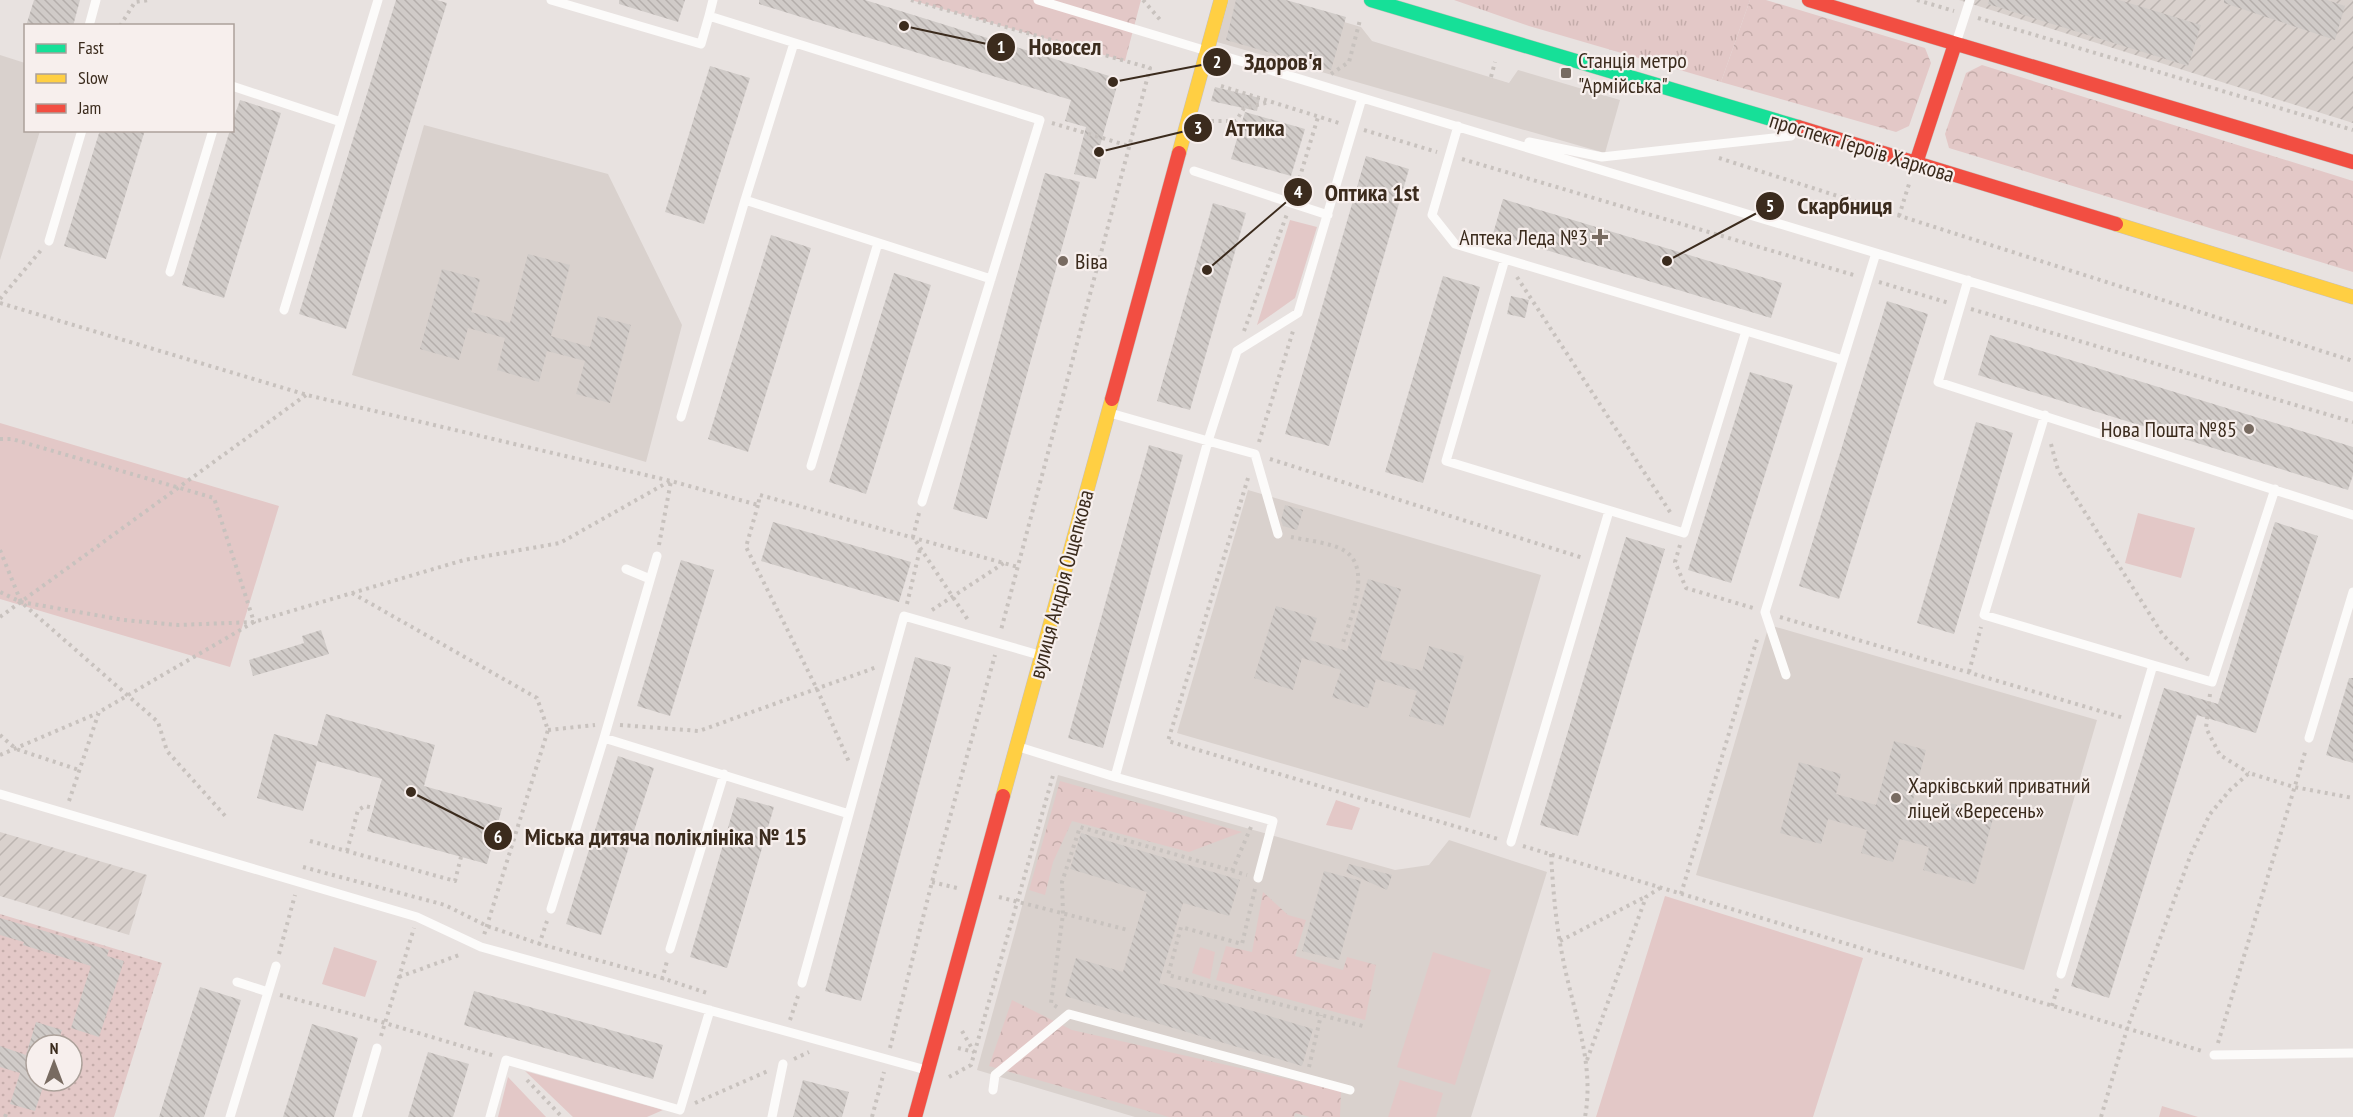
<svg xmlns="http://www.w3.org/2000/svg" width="2353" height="1117" font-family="'PT Sans Narrow',sans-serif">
  <defs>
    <pattern id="industrial-furrows" width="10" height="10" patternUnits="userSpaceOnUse" patternTransform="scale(1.5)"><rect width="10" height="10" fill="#d9d1cd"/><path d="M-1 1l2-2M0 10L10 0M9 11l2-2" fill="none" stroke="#bbb4b0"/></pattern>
    <pattern id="grass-tufts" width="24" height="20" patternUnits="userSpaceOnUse" patternTransform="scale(1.5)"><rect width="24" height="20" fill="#e3c8c7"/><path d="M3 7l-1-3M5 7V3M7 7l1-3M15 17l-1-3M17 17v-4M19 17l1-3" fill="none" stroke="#c4acaa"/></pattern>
    <pattern id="forest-crowns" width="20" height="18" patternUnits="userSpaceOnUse" patternTransform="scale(1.5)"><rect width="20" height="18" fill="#e3c8c7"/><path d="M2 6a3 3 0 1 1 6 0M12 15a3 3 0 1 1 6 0" fill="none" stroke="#c4acaa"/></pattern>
    <pattern id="garden-dots" width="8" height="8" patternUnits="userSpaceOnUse" patternTransform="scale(1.5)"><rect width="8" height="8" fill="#e3c8c7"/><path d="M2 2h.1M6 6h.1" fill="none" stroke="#c4acaa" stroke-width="1.8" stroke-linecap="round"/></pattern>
    <pattern id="building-back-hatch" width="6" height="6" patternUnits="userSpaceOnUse" patternTransform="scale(1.5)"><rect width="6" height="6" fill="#d0cbc8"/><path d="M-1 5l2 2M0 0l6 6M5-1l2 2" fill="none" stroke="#b4aeab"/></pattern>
  </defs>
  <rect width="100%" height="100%" fill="#e8e2e0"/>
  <path fill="#d9d1cd" d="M1229 0H1270L1361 27 1372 41 1509 83 1518 70 1620 100 1605 153 1217 42Z
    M0 55 25 63 26 130 40 131 0 260Z
    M424 125 608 174 682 325 646 462 352 375Z
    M1248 490 1541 575 1470 818 1177 733Z
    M1769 625 2097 720 2024 970 1696 875Z
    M1058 775 1395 870 1429 865 1449 840 1547 872 1471 1117H1135L977 1070Z"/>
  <path fill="url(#industrial-furrows)" d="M1959 0H2353V123Z
    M0 832 147 875 129 935 0 896Z"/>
  <path fill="url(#grass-tufts)" d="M1454 0H1750L1721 82 1529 26Z"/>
  <path fill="url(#forest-crowns)" d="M911 0H1141L1125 61Z
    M1750 0H1766L1925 48 1931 63 1909 126 1896 132 1721 82Z
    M1982 65 2353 181V272L1949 148 1945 134 1966 73Z
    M1060 781 1242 832 1189 852 1072 821 1053 862 1045 895 1029 890Z
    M1263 892 1288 915 1306 920 1295 956 1343 970 1347 957 1376 965 1365 1020 1216 980 1226 946 1252 952Z
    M1012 1000 1072 1030 1341 1091 1340 1117H1310L1295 1113 1294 1117H1169L989 1066Z"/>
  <path fill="#e3c8c7" d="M1290 220 1317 227 1295 298 1257 325Z
    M0 423 279 506 230 667 0 599Z
    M2138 513 2195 528 2181 578 2125 563Z
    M1336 800 1360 808 1352 830 1326 825Z
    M1665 896 1863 958 1813 1117H1596Z
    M334 947 377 961 365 997 322 984Z
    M1200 947 1215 952 1210 979 1192 973Z
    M1433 952 1491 970 1455 1085 1397 1067Z
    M525 1071 663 1110 647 1117H573Z
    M508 1077 546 1117H498Z
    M1400 1080 1443 1093 1436 1117H1388Z
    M2162 1106 2198 1117H2159Z"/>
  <path fill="url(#garden-dots)" fill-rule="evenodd" d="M0 914 162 963 114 1117H0ZM36 1045H72V1081H36Z"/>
  <path fill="url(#building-back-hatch)" d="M34 0H80L73 26H26Z
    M396 0H437L447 3 346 329 299 314Z
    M619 0H685L678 22 619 4Z
    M759 0H865L1119 79 1100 146 1104 147 1096 179 1074 174 1086 127 1065 121 1071 100 759 4Z
    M1236 0H1286L1346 17 1331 70 1226 40Z
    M1989 0H2119L2201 25 2188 66 1988 4Z
    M2224 0H2327L2345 6 2335 40 2224 3Z
    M710 66 750 78 704 224 665 212Z
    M1215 87 1260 98 1257 111 1211 101Z
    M240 100 281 113 224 298 182 285 230 130H232V123Z
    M1245 112 1305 129 1291 176 1231 159Z
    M100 130H145L106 259 64 246Z
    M1366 156 1409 169 1329 446 1285 434Z
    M1045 173 1080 182 987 519 953 509Z
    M1503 199 1782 283 1771 318 1493 234Z
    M1213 203 1246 213 1190 410 1157 401Z
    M771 235 811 248 748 452 708 439Z
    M528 254 570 265 551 336 590 347 598 316 631 325 610 403 576 394 585 361 547 351 539 382 497 370 505 338 468 328 459 360 420 349 442 269 480 279 471 312 510 323Z
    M894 273 931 285 866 494 829 482Z
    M1443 276 1480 287 1423 483 1385 472Z
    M1511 296 1529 300 1525 318 1507 314Z
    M1887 301 1928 314 1839 599 1799 586Z
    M1990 335 2353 447V475L2348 490 1978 375Z
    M1750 372 1793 385 1731 583 1688 570Z
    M1976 422 2013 433 1954 634 1917 623Z
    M1149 445 1183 455 1103 748 1068 738Z
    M1285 505 1303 510 1297 530 1283 526 1281 520Z
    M773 522 911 562 899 602 761 561Z
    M2275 522 2318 536 2256 733 2197 715 2109 998 2071 986 2164 688 2218 704Z
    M1626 537 1665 549 1578 836 1540 825Z
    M681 560 714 570 670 716 637 706Z
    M1368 579 1401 589 1380 659 1422 671 1429 646 1464 656 1443 726 1409 716 1417 691 1376 679 1368 708 1332 697 1341 670 1302 658 1293 690 1254 678 1276 606 1317 618 1310 640 1347 651Z
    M321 630 329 654 253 676 249 660 304 643 302 636Z
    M915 657 951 667 861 1001 825 991Z
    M2349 678H2353V763L2326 755Z
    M326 714 435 745 424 786 502 808 487 864 367 831 382 779 317 761 303 811 257 798 274 734 317 746Z
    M1894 741 1926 750 1909 815 1940 823 1946 802 1994 815 1975 884 1923 870 1929 847 1900 839 1893 862 1861 853 1867 830 1828 819 1821 844 1780 833 1799 762 1841 774 1836 794 1876 805Z
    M618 756 654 768 601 935 566 924Z
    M737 797 774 807 727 968 690 957Z
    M1081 833 1240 880 1229 916 1183 903 1159 983 1313 1029 1302 1066 1065 996 1076 958 1123 972 1147 892 1070 869Z
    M1349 864 1392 875 1387 890 1346 872Z
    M1324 871 1361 881 1339 960 1302 951Z
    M0 918 109 950 107 956 124 961 99 1037 71 1028 91 966 23 945 24 942 0 935Z
    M200 987 241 1000 204 1117H159Z
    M474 991 663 1045 653 1079 464 1025Z
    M36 1022 62 1030 57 1045H36V1081H45L35 1111 10 1104 20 1073 0 1067V1046L26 1055Z
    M312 1024 358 1038 334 1117H283Z
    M428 1052 469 1064 453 1117H408Z
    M803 1080 849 1092 842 1117H793Z"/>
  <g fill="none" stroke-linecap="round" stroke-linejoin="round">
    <defs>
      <path id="fast" d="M1371 0 1798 127"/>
      <path id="slow" d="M1179 153 1221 0
        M2116 224 2353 297
        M1003 796 1112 399"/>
      <path id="jam" d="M1809 0 2353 162
        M1798 127 2116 224
        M1916 163 1955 44
        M1112 399 1179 153
        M915 1117 1003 796"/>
    </defs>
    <use href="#fast" stroke="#c7c0bc" stroke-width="15"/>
    <use href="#slow" stroke="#c7c0bc" stroke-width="15"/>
    <use href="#jam" stroke="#c7c0bc" stroke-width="15"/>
    <path stroke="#c8c2be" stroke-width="4" stroke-dasharray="3 4.5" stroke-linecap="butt" d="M911 0 1150 68 1001 630
      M1143 0 1162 22
      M1917 0 1954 11
      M1978 18 2353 130
      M120 26 135 2 149 0
      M1331 74 1349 62 1360 20
      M1491 77 1495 62
      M1221 86 1342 124
      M1211 121H1236L1244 108 1270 102
      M1052 123 1129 146
      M1364 130 1437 152
      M1719 158 2353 361
      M1462 159 1857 276
      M1295 193 1318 117
      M1899 216 1909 184
      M1517 277 1672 515
      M1879 282 1949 303
      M0 299 42 249
      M0 303 307 395 671 481 758 505 760 495 1018 567
      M1971 309 2353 422
      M1244 331 1287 214
      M0 439H12L214 498 254 622 178 625 124 620 21 602 0 592
      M1259 442 1293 331
      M2051 444 2058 470 2163 635 2189 661
      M1270 459 1583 558
      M1248 478 1168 741 1498 839
      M758 505 746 547 817 689 849 762
      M919 513 913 537 968 620
      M1291 537C1305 540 1333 543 1345 551 1373 569 1349 621 1342 646
      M659 545 671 481
      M1680 545 1675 562 1686 588 1753 608
      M0 550 21 602 158 722 167 751 227 818
      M352 593 537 698 548 730 484 935
      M907 604 920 549
      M932 610 1004 563
      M0 617 306 395
      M1780 617 2124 718
      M1969 672 1981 627
      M2210 694 2206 728 2220 755 2249 773
      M620 725 699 731 877 667
      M548 730 595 725
      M0 735 16 749 79 770
      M0 755 98 713
      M69 801 99 712 254 622 464 560 560 543 670 481
      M310 841 455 881 461 857
      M1523 846 2202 1051
      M347 851 358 810 365 806 374 808
      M1551 854C1553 890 1556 925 1563 959 1573 1011 1595 1063 1585 1117
      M303 867 445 905 487 926 540 944 662 978 710 994
      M1232 871 1251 827
      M932 882 957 888
      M1255 889 1242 944 1181 927 1168 975 1363 1026
      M1681 894 1758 636
      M999 897 1128 930
      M1560 941 1645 897
      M539 945 547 921
      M279 954 295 895
      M399 977 462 954
      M662 980 667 961
      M280 995 385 1023 495 1056
      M2052 1006 2058 986
      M1057 1007 1051 1003 1063 914 1062 882 1080 827 1247 875
      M790 1020 798 996
      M962 1031 974 1052
      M381 1036 414 928
      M2218 1043 2306 749
      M890 1048 932 882 995 655
      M958 1048 974 1052
      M794 1059 809 1052
      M1587 1060 1646 897 1660 888
      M1309 1067 1321 1015
      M949 1077 971 1065 1054 772
      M527 1080 562 1117
      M695 1103 768 1071
      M5 1117 6 1114
      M872 1117 884 1072
      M2101 1117 2127 1029 2191 854 2210 814 2230 790 2249 773 2294 787 2353 798"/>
    <path stroke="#fcfbfa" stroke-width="9" d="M551 0 701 44 709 16
      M713 0 709 16 1040 120 922 502
      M1038 0 2353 397
      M89 26 96 0
      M1957 40 1970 0
      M794 43 745 200 991 279
      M232 86 341 122
      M1458 126 1432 215 1455 244 1843 360
      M1529 142 1602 157 1791 136
      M1194 171 1328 215
      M49 241 82 130
      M1505 259 1446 461 1684 533 1746 331
      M170 272 213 130
      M1968 280 1938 382 2353 515
      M284 310 378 0
      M1110 413 1208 441 1237 351 1298 313 1362 98
      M2045 415 1984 615 2153 665
      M681 417 745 200
      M811 466 878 243
      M657 556 604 738 849 814
      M626 569 650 579
      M1786 675 1765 612 1876 253
      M2309 738 2353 592
      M1019 747 1115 777 1208 441 1255 454 1278 534
      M1115 777 1273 821 1258 878
      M0 794 417 917 481 947 926 1070
      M1511 842 1609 511
      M551 909 604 738
      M670 949 724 774
      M2061 974 2153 665 2212 682 2275 489
      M237 982 268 992
      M802 983 904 616 1039 655
      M2214 1055 2353 1053
      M993 1090 995 1075 1069 1014 1350 1090
      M230 1117 276 966
      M357 1117 377 1048
      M490 1117 506 1060 680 1110 710 1010
      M772 1117 783 1064"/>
    <use href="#fast" stroke="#16e098" stroke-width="14"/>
    <use href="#slow" stroke="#ffcf43" stroke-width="14"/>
    <use href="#jam" stroke="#f24e42" stroke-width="14"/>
  </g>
  <g fill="#786b61" stroke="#f7efed" stroke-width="2">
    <rect x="1560" y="67" width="12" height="12" rx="3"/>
    <path d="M1597 228h6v6h6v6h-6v6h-6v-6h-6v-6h6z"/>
    <circle cx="1063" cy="261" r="6"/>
    <circle cx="2249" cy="429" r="6"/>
    <circle cx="1896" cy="798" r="6"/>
  </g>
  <g text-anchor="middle" stroke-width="4.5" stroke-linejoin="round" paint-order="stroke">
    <g font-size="22" fill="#3b2b1d" stroke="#f7efed" text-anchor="start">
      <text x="1578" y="68">Станція метро<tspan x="1578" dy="25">"Армійська"</tspan></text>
      <text x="1588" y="245" text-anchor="end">Аптека Леда №3</text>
      <text x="1075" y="269">Віва</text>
      <text x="2237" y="437" text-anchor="end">Нова Пошта №85</text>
      <text x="1908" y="793">Харківський приватний<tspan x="1908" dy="25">ліцей «Вересень»</tspan></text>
    </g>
    <g font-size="22" fill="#3b2b1d" stroke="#f7efed">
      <text transform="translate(1862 147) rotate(17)" y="8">проспект Героїв Харкова</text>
      <text transform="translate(1061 584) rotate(-75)" y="8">вулиця Андрія Ощепкова</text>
    </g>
  </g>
  <path fill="none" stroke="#3b2b1d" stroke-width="2" d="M904 26L1001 47M1113 82L1217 62M1099 152L1198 128M1207 270L1298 192M1667 261L1770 206M411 792L498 836"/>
  <g fill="#3b2b1d" stroke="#f7efed" stroke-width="2">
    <circle cx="904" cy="26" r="6"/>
    <circle cx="1113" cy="82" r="6"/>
    <circle cx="1099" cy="152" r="6"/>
    <circle cx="1207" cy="270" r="6"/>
    <circle cx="1667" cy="261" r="6"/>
    <circle cx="411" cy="792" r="6"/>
    <circle cx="1001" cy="47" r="15"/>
    <circle cx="1217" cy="62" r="15"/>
    <circle cx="1198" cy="128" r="15"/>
    <circle cx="1298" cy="192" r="15"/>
    <circle cx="1770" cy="206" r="15"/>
    <circle cx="498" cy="836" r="15"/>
  </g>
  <g font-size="18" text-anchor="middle" font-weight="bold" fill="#fff">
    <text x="1001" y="53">1</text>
    <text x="1217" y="68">2</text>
    <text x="1198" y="134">3</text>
    <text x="1298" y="198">4</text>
    <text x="1770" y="212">5</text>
    <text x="498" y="843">6</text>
  </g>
  <g font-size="24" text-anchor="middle" font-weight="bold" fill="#3b2b1d" stroke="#f7efed" stroke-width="4.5" stroke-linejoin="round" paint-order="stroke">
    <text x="1065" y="55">Новосел</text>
    <text x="1283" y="70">Здоров'я</text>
    <text x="1255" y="136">Аттика</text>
    <text x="1372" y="201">Оптика 1st</text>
    <text x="1845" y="214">Скарбниця</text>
    <text x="666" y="845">Міська дитяча поліклініка № 15</text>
  </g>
  <rect x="24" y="24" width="210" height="108" fill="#f7efed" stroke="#aca19a" stroke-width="1.5"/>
  <rect x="36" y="44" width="30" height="9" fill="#16e098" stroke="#aca19a" stroke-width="1.5"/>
  <text x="78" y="54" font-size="18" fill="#3b2b1d">Fast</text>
  <rect x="36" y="74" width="30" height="9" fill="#ffcf43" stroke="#aca19a" stroke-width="1.5"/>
  <text x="78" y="84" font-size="18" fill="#3b2b1d">Slow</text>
  <rect x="36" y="104" width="30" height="9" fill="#f24e42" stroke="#aca19a" stroke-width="1.5"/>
  <text x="78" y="114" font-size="18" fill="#3b2b1d">Jam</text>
  <g transform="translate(54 1063)"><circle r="28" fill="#f7efed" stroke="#aca19a" stroke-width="1.5"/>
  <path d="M0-4.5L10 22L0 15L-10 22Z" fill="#786b61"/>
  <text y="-9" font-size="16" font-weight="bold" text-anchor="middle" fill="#3b2b1d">N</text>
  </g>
</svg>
